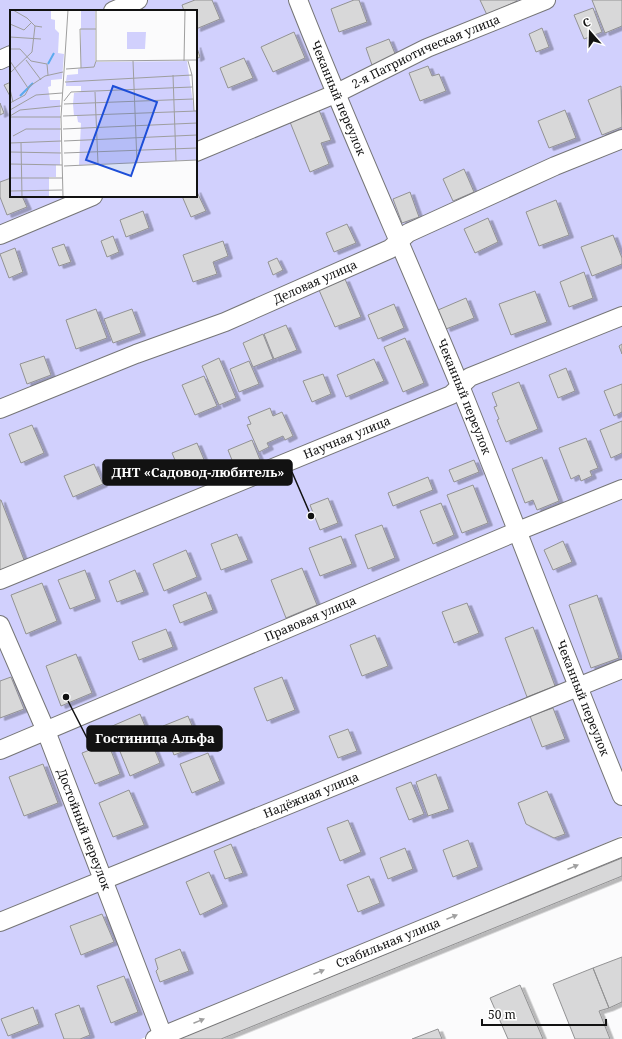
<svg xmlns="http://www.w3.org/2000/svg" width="622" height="1039" font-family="'Noto Serif',serif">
  <defs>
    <filter id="shadow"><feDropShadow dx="4.5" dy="2.5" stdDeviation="0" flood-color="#0004"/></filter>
  </defs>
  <rect width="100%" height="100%" fill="#fbfbfc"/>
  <path fill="#d1d0fd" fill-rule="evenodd" d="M0 0H622V836L141 1039H0ZM11 11H196V196H11Z"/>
  <path fill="#d8d8d9" stroke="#929293" filter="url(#shadow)" d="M195 0H212L220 19 196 29V11H184L182 5Z
    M354 0H359L367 22 339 32 331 9Z
    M480 0H517V1L487 15Z
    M592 0H622V26L605 33Z
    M593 8 602 32 584 39 574 15Z
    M542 28 549 47 536 52 529 34Z
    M294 32 305 58 273 72 261 47Z
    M389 39 396 56 372 65 366 48Z
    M196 45 200 57 196 59Z
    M244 58 253 78 228 88 220 68Z
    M428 66 432 76 439 74 446 91 420 101 409 73Z
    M11 82V98L4 85Z
    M621 86 622 127 602 135 588 100Z
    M0 103 4 113 0 115Z
    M319 110 331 140 321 143 329 164 310 172 290 122Z
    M565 110 576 138 549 148 538 121Z
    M464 169 474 192 453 201 443 179Z
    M11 178V196H22L27 207 7 215 0 197V182Z
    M196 190 206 211 191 217 182 196H196Z
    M410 192 419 217 402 223 393 199Z
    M556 200 569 235 539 246 526 212Z
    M143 211 149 228 126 237 120 220Z
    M488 218 498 242 475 253 464 229Z
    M347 224 356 243 334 252 326 233Z
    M613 235 622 258V264L592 276 581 247Z
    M113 236 119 252 107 257 101 241Z
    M223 241 228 256 213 262 217 274 193 282 183 255Z
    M64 244 71 262 59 266 52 248Z
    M15 248 23 272 9 278 0 254Z
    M277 258 283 270 273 275 268 262Z
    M584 272 593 298 569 307 560 282Z
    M345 279 361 317 335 327 319 290Z
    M535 291 547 322 511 335 499 304Z
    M466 298 474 318 446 329 438 310Z
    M394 304 404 328 378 339 368 315Z
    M96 309 107 338 76 349 66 320Z
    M132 309 141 333 113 343 104 319Z
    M286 325 297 350 274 359 264 334Z
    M263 334 273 359 253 367 243 343Z
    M405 338 424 383 403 392 384 347Z
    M622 344V354L619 346Z
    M44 356 51 375 27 384 20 364Z
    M219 358 236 398 219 405 202 366Z
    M374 359 384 381 346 397 337 375Z
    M249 361 259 384 239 392 230 369Z
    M566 368 575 391 558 398 549 375Z
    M323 374 331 394 312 402 303 381Z
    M204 376 217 406 195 415 182 385Z
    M519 382 538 429 506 442 497 420 499 419 494 407 497 406 492 393Z
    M622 384V412L614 416 604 391Z
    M270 408 273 416 282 412 293 436 285 440 283 436 267 443 269 447 259 452 247 425 251 424 248 417Z
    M622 421V453L611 458 600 430Z
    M32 425 44 453 21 463 9 434Z
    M586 438 598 468 590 471 592 476 581 481 579 475 571 479 559 448Z
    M252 440 262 465 238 475 228 450Z
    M197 443 208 469 183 479 172 453Z
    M542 457 559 501 537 510 533 500 525 503 512 469Z
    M474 460 479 472 454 482 449 470Z
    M94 464 103 484 73 497 64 476Z
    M428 477 433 490 393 506 388 493Z
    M473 485 488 523 462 533 447 495Z
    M328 498 338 523 320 530 310 505Z
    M0 500H1L26 565 0 575Z
    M441 503 454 535 433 544 420 511Z
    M382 525 395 558 368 569 355 535Z
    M237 534 248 560 221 570 211 544Z
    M341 536 352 564 320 576 309 548Z
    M563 541 572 562 553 570 544 550Z
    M186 550 197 577 164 591 153 564Z
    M302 568 317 605 286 618 271 580Z
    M85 570 96 599 70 609 58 580Z
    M135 570 144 592 117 602 109 581Z
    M42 583 57 621 26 634 11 595Z
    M206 592 213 610 180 623 173 605Z
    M597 595 619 658 591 668 569 605Z
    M467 603 479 633 454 643 442 612Z
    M533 627 555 686 527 697 505 638Z
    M166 629 173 647 139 660 132 642Z
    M375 635 388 666 362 676 350 645Z
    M76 654 92 693 61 706 46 666Z
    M11 677 24 709 0 718V681Z
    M282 677 295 710 267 721 254 688Z
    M553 708 565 739 542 747 530 716Z
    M140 714 160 763 130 776 110 727Z
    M188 716 200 745 174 755 163 726Z
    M348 729 357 751 338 758 329 736Z
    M108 743 120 774 95 784 82 753Z
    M208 753 220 781 192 793 180 764Z
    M43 764 58 803 24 816 9 777Z
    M436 774 449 809 428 816 416 782Z
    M411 782 424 814 409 820 396 788Z
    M129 790 144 825 113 837 99 803Z
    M547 791 565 834 554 838 526 824 518 803Z
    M348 820 361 852 340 861 327 828Z
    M468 840 478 867 453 877 443 850Z
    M231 844 243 873 225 879 214 851Z
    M405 848 413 869 388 879 380 858Z
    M622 858V876L221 1039H177Z
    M209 872 223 904 200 915 186 882Z
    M369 876 380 903 358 912 347 885Z
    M102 914 114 942 81 955 70 926Z
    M180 949 189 971 160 982 156 971 158 969 155 959Z
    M622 957V1002L609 1008 593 968Z
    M593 968 609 1008 599 1011 610 1039H575L553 984Z
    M124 976 138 1012 111 1023 97 986Z
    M520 985 543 1039H508L490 998Z
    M79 1005 90 1035 80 1039H64L55 1014Z
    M33 1007 39 1024 8 1036 1 1019Z
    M438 1029 442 1039H412Z"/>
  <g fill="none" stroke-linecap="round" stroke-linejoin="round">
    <defs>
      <g id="street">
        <path id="s1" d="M298 0C349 130 407 257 460 386 515 522 566 660 622 796"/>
        <path d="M113 11 138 0"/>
        <path d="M0 60 11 55"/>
        <path id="s2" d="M196 152 335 94 427 48 546 0"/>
        <path d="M0 235 93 196"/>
        <path id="s3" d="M0 409 136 354 225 322 390 249 408 233 555 166 622 139"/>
        <path id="s4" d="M0 580 451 395 470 377 622 316"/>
        <path id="s5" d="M0 625 46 731 163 1036"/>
        <path id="s6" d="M0 750 518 531 622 489"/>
        <path id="s7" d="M0 922 622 669"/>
        <path id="s8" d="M155 1039 622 847"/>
      </g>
    </defs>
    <use href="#street" stroke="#757576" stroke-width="20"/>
    <use href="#street" stroke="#fff" stroke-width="18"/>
  </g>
  <defs><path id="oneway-solid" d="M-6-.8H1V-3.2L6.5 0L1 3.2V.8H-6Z"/></defs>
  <g fill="#a0a0a0">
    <use href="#oneway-solid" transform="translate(573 867) rotate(-22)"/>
    <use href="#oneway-solid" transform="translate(452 917) rotate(-22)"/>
    <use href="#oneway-solid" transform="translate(319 972) rotate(-22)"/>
    <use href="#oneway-solid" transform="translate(199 1021) rotate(-22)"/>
  </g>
  <g text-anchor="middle" stroke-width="3" stroke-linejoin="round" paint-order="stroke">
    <g font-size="12" fill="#121212" stroke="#fff">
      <text dy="4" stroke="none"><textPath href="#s2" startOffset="251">2-я Патриотическая улица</textPath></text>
      <text dy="4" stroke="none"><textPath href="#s1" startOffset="106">Чеканный переулок</textPath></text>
      <text dy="4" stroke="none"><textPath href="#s3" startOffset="340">Деловая улица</textPath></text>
      <text dy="4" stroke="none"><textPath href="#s1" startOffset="430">Чеканный переулок</textPath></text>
      <text dy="4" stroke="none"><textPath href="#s4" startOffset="375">Научная улица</textPath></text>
      <text dy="4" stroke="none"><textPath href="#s6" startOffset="337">Правовая улица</textPath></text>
      <text dy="4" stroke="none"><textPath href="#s1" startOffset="754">Чеканный переулок</textPath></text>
      <text dy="4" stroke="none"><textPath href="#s7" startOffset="336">Надёжная улица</textPath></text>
      <text dy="4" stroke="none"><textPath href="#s5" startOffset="221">Достойный переулок</textPath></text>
      <text dy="4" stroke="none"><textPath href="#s8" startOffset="252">Стабильная улица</textPath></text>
    </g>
  </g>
  <g transform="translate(10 10)">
    <rect width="187" height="187" fill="#fbfbfc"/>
    <path d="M0 0H41V9L45 10V19L49 23 48 43 54 44 52 69 41 70V76L38 77 40 90H50V155H46V167H39V187H0ZM71 0H85V52L177 51 184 100H187V150L69 155 71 113 68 112 67 106H64L63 94 64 83 71 82V76H56V72L65 70 56 71 57 65 68 64V59L71 58ZM117 22H136L135 39H117Z" fill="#d1d0fd"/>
    <path fill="none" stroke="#5baaee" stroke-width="2" d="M38 54 44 43M10 86 23 73"/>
    <path fill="none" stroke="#9e9e9e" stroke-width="1" d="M3 0 17 8 25 16 32 17M86 0V51L187 50M0 14 14 20 22 12M0 27 31 29M0 39H10L21 51 37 54 38 65M16 50 31 70M0 51 18 78M123 51 127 153M174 51 175 0M178 51 182 65 184 101M71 58 70 19H86M56 59 84 57 86 51M0 63 22 42 25 16M163 65 166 151M55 72 182 65M0 79 3 92M85 82 88 154M54 91 61 82 182 77M0 93 15 85 20 76 35 66 53 62M54 94 183 89M0 100 26 85 52 83M0 106 10 100 51 96M53 106 187 101M0 107H51M53 119 187 113M3 126 16 119H51M54 131 187 125M0 133 51 131M11 133 12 187M0 142 51 143M54 143 187 138M0 154 52 155M54 156 187 150M0 168H52M0 181 52 180M53 187 51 107 58 0"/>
    <path fill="#1d4ed8" fill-opacity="0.15" stroke="#1d4ed8" stroke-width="2" d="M103 76 147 92 121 166 76 150Z"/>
    <rect width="187" height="187" fill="none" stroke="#121212" stroke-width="2"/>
  </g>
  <path fill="none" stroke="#121212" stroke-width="1.5" d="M311 516L292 472M66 697L87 738"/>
  <g fill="#121212" stroke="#fff" stroke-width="1.5">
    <circle cx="311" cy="516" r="4"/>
    <circle cx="66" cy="697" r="4"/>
  </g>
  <g fill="#121212" stroke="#121212" stroke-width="1.5">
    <rect x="103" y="460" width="189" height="25" rx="4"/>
    <rect x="87" y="726" width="135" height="25" rx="4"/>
  </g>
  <g font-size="13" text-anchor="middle" font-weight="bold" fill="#fff">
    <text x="198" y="477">ДНТ «Садовод-любитель»</text>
    <text x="155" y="743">Гостиница Альфа</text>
  </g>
  <g transform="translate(590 32) rotate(340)" stroke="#ffffff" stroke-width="3" paint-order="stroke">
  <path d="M0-3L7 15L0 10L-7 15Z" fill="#121212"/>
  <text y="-6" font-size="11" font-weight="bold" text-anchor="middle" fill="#121212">С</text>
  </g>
  <path d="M482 1019v6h124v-6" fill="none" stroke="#121212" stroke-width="2"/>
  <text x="488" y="1019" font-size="12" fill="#121212" stroke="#ffffff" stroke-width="3" paint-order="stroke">50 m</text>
</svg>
